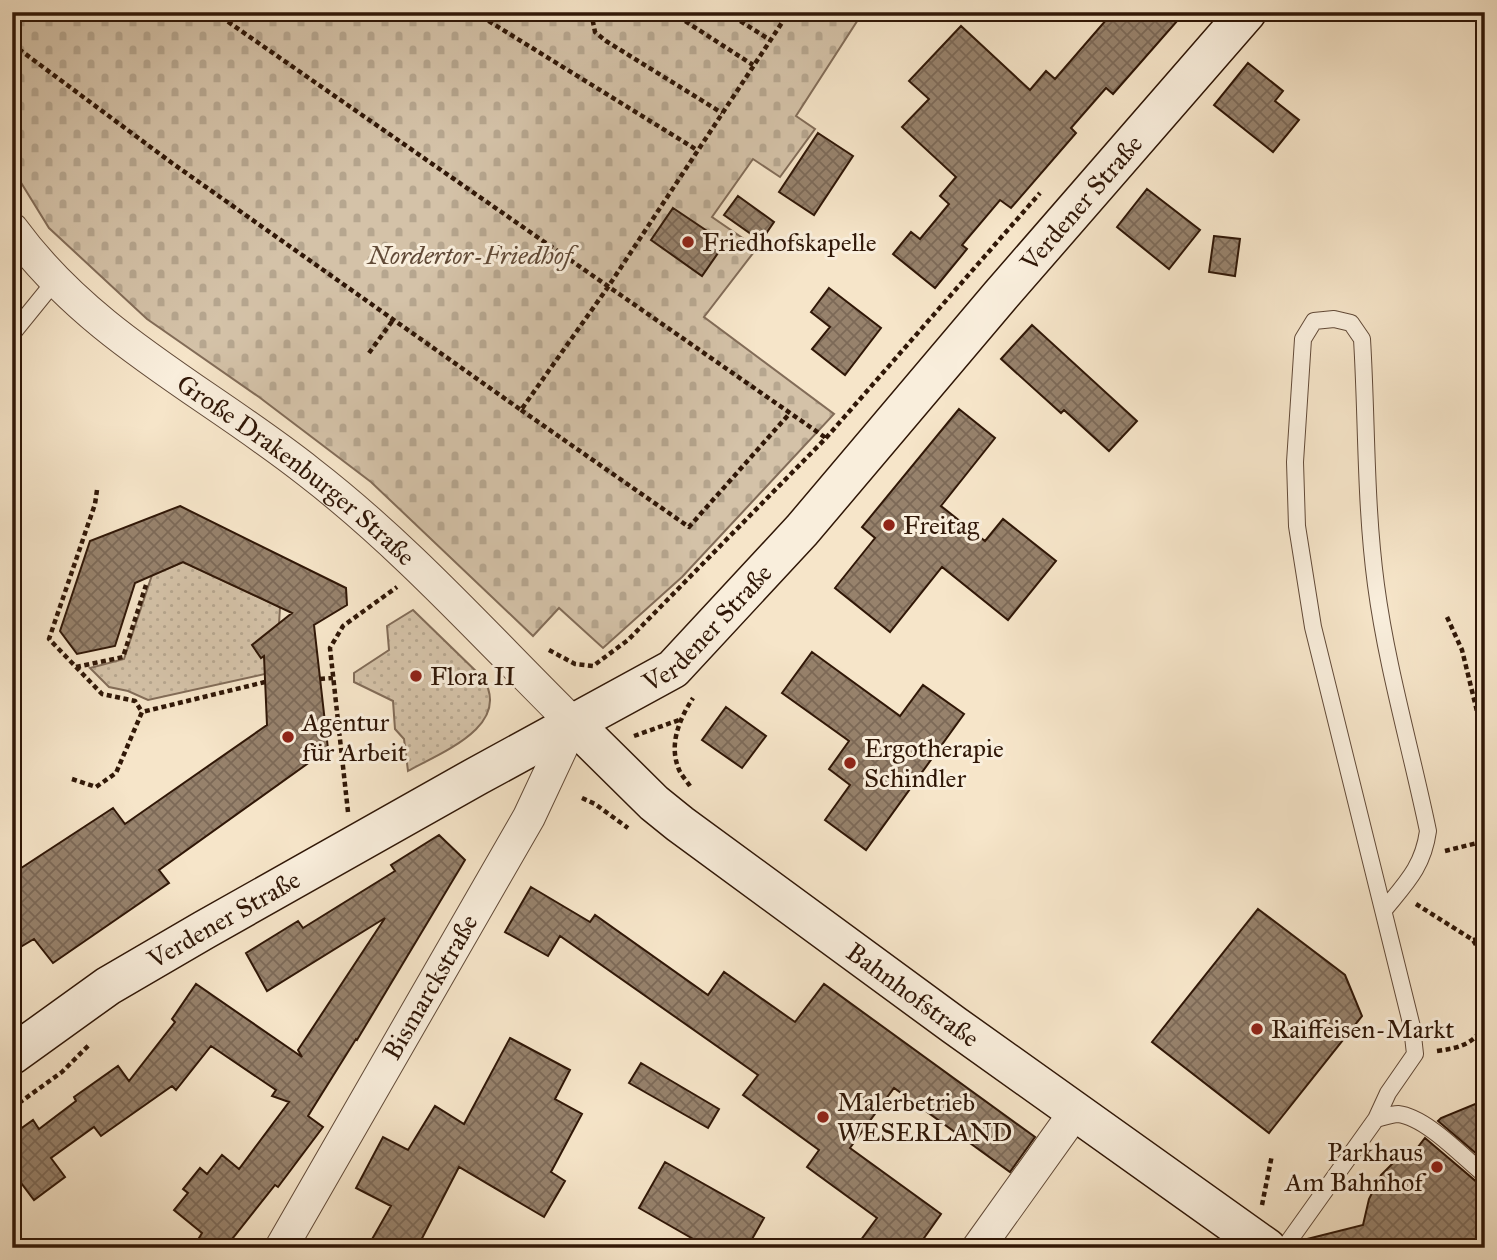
<svg xmlns="http://www.w3.org/2000/svg" width="1497" height="1260" font-family="'IM FELL Great Primer',serif">
  <defs>
    <pattern id="grass-dots" width="8" height="8" patternUnits="userSpaceOnUse" patternTransform="scale(1.75)"><rect width="8" height="8" fill="#d4c2a8"/><path d="M2 2h.1M6 6h.1" fill="none" stroke="#b6a68f" stroke-width="1.8" stroke-linecap="round"/></pattern>
    <pattern id="cemetery-stones" width="16" height="16" patternUnits="userSpaceOnUse" patternTransform="scale(1.75)"><rect width="16" height="16" fill="#d4c2a8"/><path d="M2 7V4a2 2 0 0 1 4 0v3zM10 15v-3a2 2 0 0 1 4 0v3z" fill="#b6a68f"/></pattern>
    <pattern id="building-cross-hatch" width="8" height="8" patternUnits="userSpaceOnUse" patternTransform="scale(1.75)"><rect width="8" height="8" fill="#97826c"/><path d="M0 0l8 8M0 8l8-8" fill="none" stroke="#7c6957"/></pattern>
  </defs>
  <rect width="100%" height="100%" fill="#f6e5c9"/>
  <filter id="stains"><feTurbulence type="fractalNoise" baseFrequency=".00286" numOctaves="4"/><feColorMatrix values="0 0 0 0 .2 0 0 0 0 .09 0 0 0 0 .02 0 0 0 .5 -.17"/></filter>
  <radialGradient id="worn" r=".72"><stop offset=".6" stop-color="#630" stop-opacity="0"/><stop offset="1" stop-color="#630" stop-opacity=".3"/></radialGradient>
  <path fill="url(#grass-dots)" stroke="#826c58" stroke-width="2" d="M183 562 280 607 279 624 265 674 148 700 128 691 109 687 90 668 124 659 152 575Z
    M413 610 483 678C513 726 440 753 408 771L404 739 395 729 393 701 354 682V673L389 650 387 626Z"/>
  <path fill="url(#cemetery-stones)" stroke="#826c58" stroke-width="2" d="M12 12H863L796 116 815 129 780 177 753 159 712 217 757 248 704 317 834 414 682 577 603 648 559 608 533 636 371 482 259 397 147 319 49 228 12 168Z"/>
  <path fill="url(#building-cross-hatch)" stroke="#301707" stroke-width="2" d="M1113 12H1185L1113 94 1106 88 1071 128 1076 133 1011 208 1000 200 962 245 967 249 935 288 893 254 911 232 920 239 949 204 940 196 956 177 902 127 929 99 909 81 961 26 1030 90 1046 71 1055 79Z
    M1248 63 1283 91 1275 101 1299 120 1273 152 1214 105Z
    M818 133 853 156 814 215 779 192Z
    M1147 189 1200 230 1169 269 1117 227Z
    M738 196 774 222 761 241 724 215Z
    M673 208 725 243 702 276 651 240Z
    M1214 236 1240 239 1235 276 1209 272Z
    M829 288 881 328 845 375 812 349 830 327 811 312Z
    M1032 325 1137 421 1109 451 1064 410 1061 413 1001 359Z
    M959 409 995 438 941 506 985 541 1003 519 1056 561 1008 620 942 567 890 632 835 588 875 538 862 527Z
    M180 506 346 588 347 605 314 625 328 749 159 870 169 883 53 963 34 939 12 952V874L113 808 125 824 267 725 264 656 261 658 252 645 292 613 183 562 135 583 115 646 77 654 60 631 90 541Z
    M812 652 900 716 923 685 964 714 866 850 825 820 850 785 829 769 849 741 782 693Z
    M726 707 766 736 742 768 702 740Z
    M439 835 465 860 357 1040 356 1039 308 1116 323 1127 278 1187 275 1185 225 1248H193L202 1233 174 1210 188 1193 183 1189 200 1168 207 1174 222 1155 239 1169 289 1102 272 1096 276 1090 211 1046 176 1090 172 1086 101 1136 94 1127 51 1158 65 1177 34 1200 12 1171V1135L33 1120 39 1129 76 1101 74 1097 118 1066 129 1081 175 1022 172 1019 196 984 302 1057 298 1050 385 918 267 991 246 953 298 921 303 928 395 871 391 865Z
    M531 887 590 922 595 915 708 995 724 972 795 1022 824 984 1035 1137 1010 1172 894 1088 850 1148 941 1214 917 1248H855L877 1218 807 1167 819 1150 743 1095 758 1075 560 936 548 956 505 932Z
    M1258 909 1345 975 1362 1016 1269 1133 1152 1042Z
    M510 1038 570 1070 555 1099 582 1114 551 1172 565 1181 544 1217 459 1167 417 1248H367L391 1206 356 1188 383 1137 408 1150 435 1106 464 1124Z
    M641 1063 719 1109 708 1128 629 1083Z
    M1485 1100V1161L1438 1121 1441 1118Z
    M1425 1138 1478 1183 1485 1185V1248H1308L1307 1239 1363 1225 1369 1199 1381 1175 1398 1158 1414 1152Z
    M665 1162 764 1218 747 1248H709L639 1208Z"/>
  <g fill="none" stroke-linecap="round" stroke-linejoin="round">
    <defs>
      <path id="lane" d="M12 334 55 281
        M1376 1119C1382 1118 1391 1114 1398 1114 1426 1117 1463 1157 1485 1175
        M1284 1248 1376 1119 1388 1093 1415 1054 1412 1027 1313 627 1297 526 1295 462 1303 339 1314 321 1334 319 1351 323 1362 339C1367 421 1365 503 1376 585 1387 668 1411 749 1428 831 1423 867 1406 883 1384 910"/>
      <g id="street">
        <path id="s1" d="M12 229C91 337 207 391 309 472 405 546 487 638 573 723L529 817 281 1248"/>
        <path d="M978 1248 1076 1111"/>
      </g>
      <g id="secondary">
        <path id="s2" d="M573 723 654 803 680 824 954 1025 1267 1248"/>
        <path id="s3" d="M12 1055 108 986 204 930 477 776 673 669 802 530 1000 296 1247 12"/>
      </g>
    </defs>
    <use href="#lane" stroke="#624a38" stroke-width="18"/>
    <use href="#street" stroke="#624a38" stroke-width="34"/>
    <use href="#secondary" stroke="#301707" stroke-width="41"/>
    <path stroke="#301707" stroke-width="4.5" stroke-dasharray="5 3.5" stroke-linecap="butt" d="M214 12 826 438
      M474 12 697 150
      M591 12 595 32 606 41 722 113
      M671 12 753 65
      M726 12 770 40
      M12 44 172 163 521 410 608 287 789 12
      M369 353 393 320
      M521 410 689 527 790 413
      M97 490 95 504 49 639 102 694 135 701 142 712
      M1447 617 1462 650 1485 744
      M549 650 575 664 593 666 628 640 826 438 1040 193
      M76 667 123 657 146 585
      M320 679 333 678
      M634 736 679 720
      M72 779 96 787 116 773 142 712 265 682
      M690 786C686 780 680 774 678 767 669 743 680 718 693 698
      M582 798 595 804 628 828
      M348 812 330 648 343 626 397 587
      M1445 851 1477 843 1485 845
      M1416 904 1473 940 1485 960
      M1473 940 1485 938
      M1437 1051C1458 1048 1474 1045 1485 1024
      M12 1108 62 1072 90 1044
      M1262 1205 1272 1155"/>
    <use href="#lane" stroke="#f9eedc" stroke-width="16"/>
    <use href="#street" stroke="#f9eedc" stroke-width="32"/>
    <use href="#secondary" stroke="#f9eedc" stroke-width="38"/>
  </g>
  <g fill="#8f2418" stroke="#f9eedc" stroke-width="2.5">
    <circle cx="688" cy="242" r="7"/>
    <circle cx="889" cy="525" r="7"/>
    <circle cx="416" cy="676" r="7"/>
    <circle cx="288" cy="737" r="7"/>
    <circle cx="850" cy="763" r="7"/>
    <circle cx="1257" cy="1029" r="7"/>
    <circle cx="823" cy="1117" r="7"/>
    <circle cx="1437" cy="1167" r="7"/>
  </g>
  <g text-anchor="middle" stroke-width="6" stroke-linejoin="round" paint-order="stroke">
    <g font-size="26" fill="#301707" stroke="#f9eedc">
      <text dy="9" stroke="none"><textPath href="#s3" startOffset="1386">Verdener Straße</textPath></text>
      <text dy="9" stroke="none"><textPath href="#s1" startOffset="374">Große Drakenburger Straße</textPath></text>
      <text dy="9" stroke="none"><textPath href="#s3" startOffset="819">Verdener Straße</textPath></text>
      <text dy="9" stroke="none"><textPath href="#s3" startOffset="252">Verdener Straße</textPath></text>
      <text transform="translate(430 987) rotate(-60)" y="9">Bismarckstraße</text>
      <text dy="9" stroke="none"><textPath href="#s2" startOffset="436">Bahnhofstraße</textPath></text>
    </g>
    <g font-size="26" fill="#301707" stroke="#f9eedc" text-anchor="start">
      <text x="702" y="251">Friedhofskapelle</text>
      <text x="903" y="534">Freitag</text>
      <text x="430" y="685">Flora II</text>
      <text x="302" y="731">Agentur<tspan x="302" dy="30">für Arbeit</tspan></text>
      <text x="864" y="757">Ergotherapie<tspan x="864" dy="30">Schindler</tspan></text>
      <text x="1271" y="1038">Raiffeisen-Markt</text>
      <text x="837" y="1111">Malerbetrieb<tspan x="837" dy="30">WESERLAND</tspan></text>
      <text x="1423" y="1161" text-anchor="end">Parkhaus<tspan x="1423" dy="30">Am Bahnhof</tspan></text>
    </g>
    <g font-size="26" font-style="italic" fill="#614a37" stroke="#f9eedc">
      <text x="470" y="264">Nordertor-Friedhof</text>
    </g>
  </g>
  <rect width="1497" height="1260" fill="none" stroke="#f6e5c9" stroke-width="42"/>
  <rect x="14" y="14" width="1469" height="1232" fill="none" stroke="#301707" stroke-width="3.5"/>
  <rect x="21" y="21" width="1455" height="1218" fill="none" stroke="#301707" stroke-width="2"/>
  <rect width="100%" height="100%" filter="url(#stains)"/>
  <rect width="100%" height="100%" fill="url(#worn)"/>
</svg>
